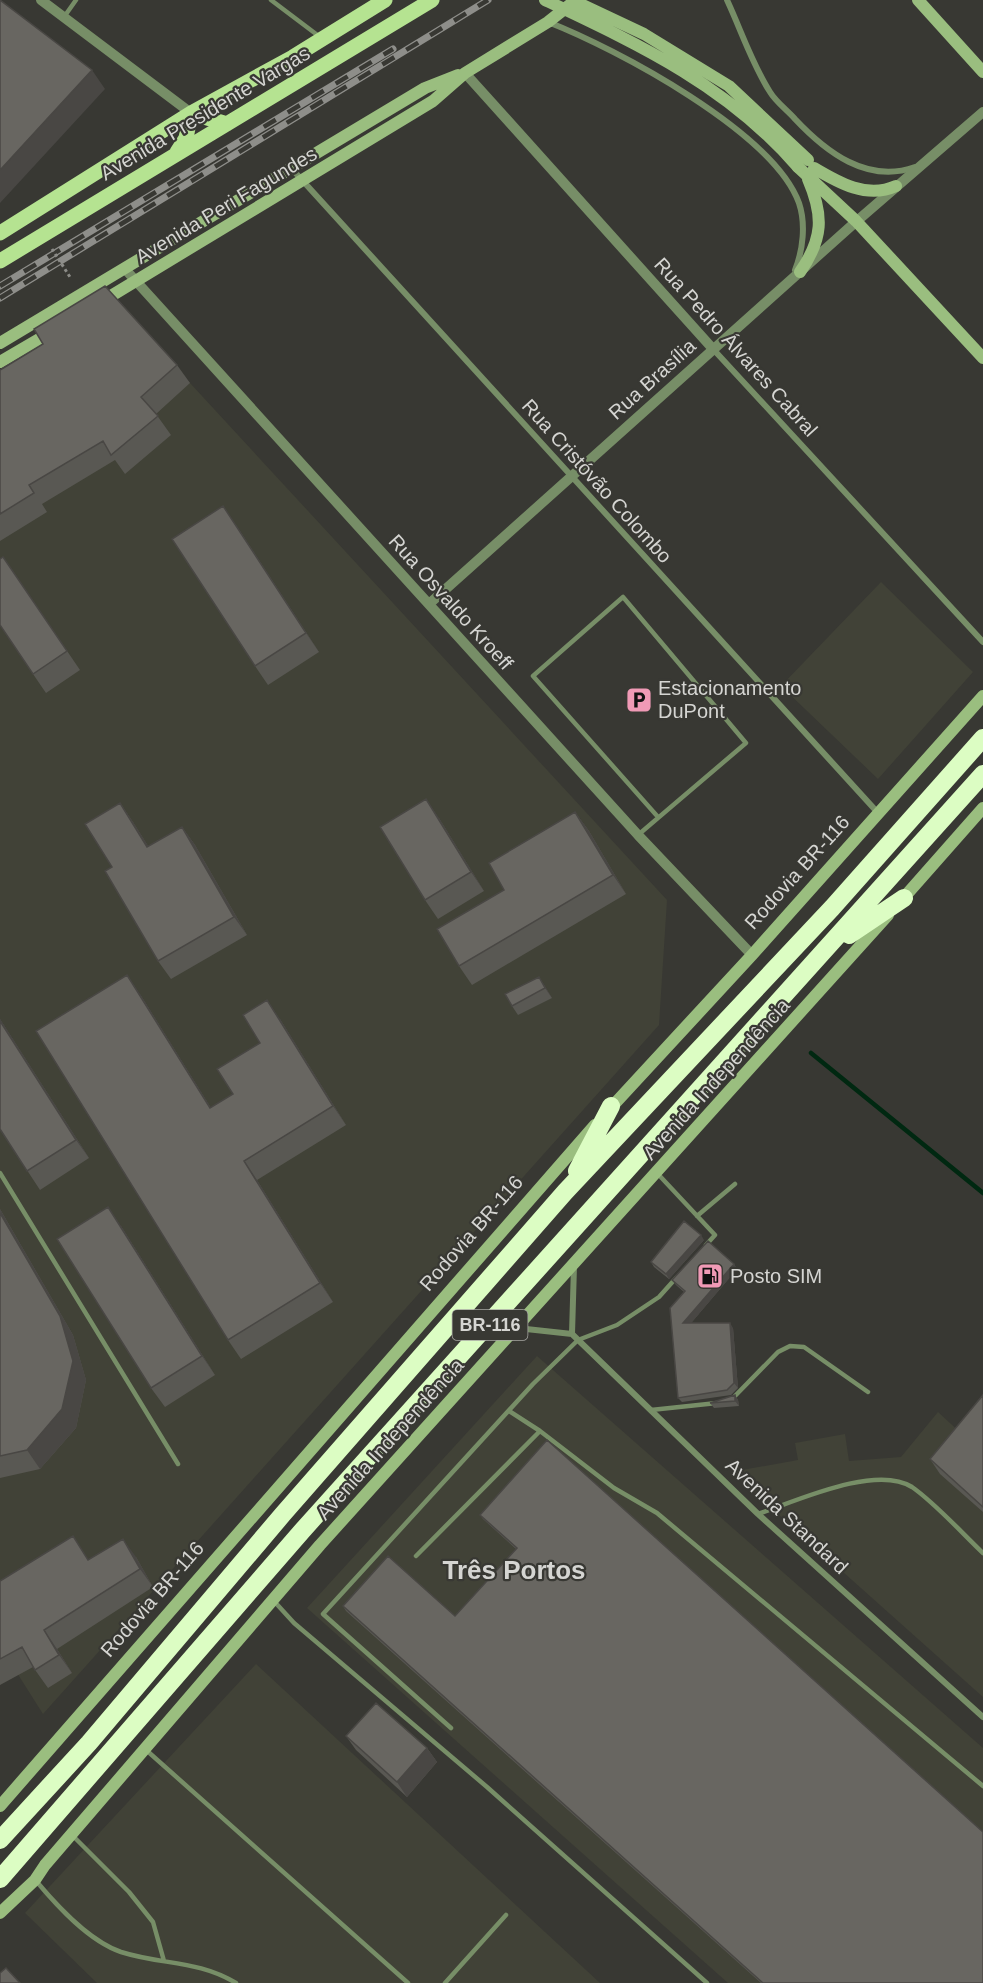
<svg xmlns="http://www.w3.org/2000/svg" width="983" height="1983" font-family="Helvetica,sans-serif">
  <rect width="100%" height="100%" fill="#383833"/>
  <path fill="#414237" d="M118 305 667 900 659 1025 43 1714 0 1646V375Z
    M881 582 973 672 878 779 781 686Z
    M537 1356 983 1748V1983H728L307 1608Z
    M938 1412 964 1436 983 1413V1697L731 1472 798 1460 795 1443 845 1434 849 1461 901 1457Z
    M256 1664 600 1983H97L25 1913Z"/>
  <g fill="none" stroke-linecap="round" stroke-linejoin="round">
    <path stroke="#002811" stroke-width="4.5" d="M811 1053 983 1193"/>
    <path stroke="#778e67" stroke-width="4.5" d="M271 0 320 37
      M64 17 76 0
      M638 835 746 743 623 597 533 676 658 817
      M0 1173 178 1464
      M657 1173 715 1235 706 1245
      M697 1216 735 1184
      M733 1398 778 1352 790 1346 804 1347 868 1392
      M651 1410 717 1403
      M540 1431 614 1488 657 1513 983 1786
      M758 1514C796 1501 876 1464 912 1487 935 1503 962 1533 983 1553
      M416 1556 540 1431 509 1411
      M273 1600 294 1623 487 1787 707 1983
      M451 1728 323 1614 533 1384 578 1340 617 1325 659 1297 676 1278
      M145 1749 408 1983
      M72 1835 129 1892 153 1922 164 1961
      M37 1882C58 1907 89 1941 121 1952 162 1965 198 1960 236 1983
      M445 1983 506 1915"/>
    <path stroke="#778e67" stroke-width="6" d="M727 0C741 30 752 64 770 92 776 102 787 110 795 119 826 152 867 184 915 167
      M548 22C617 49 773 132 799 203 806 224 803 250 795 270
      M292 169 879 814
      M713 349 983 642
      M517 1328 572 1334 758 1514 983 1717
      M572 1334 574 1266"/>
    <path stroke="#778e67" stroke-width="10" d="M41 0 191 113
      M465 73 713 349
      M125 269 638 835 752 955
      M429 604 850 227 983 112"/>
    <path stroke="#9abe7f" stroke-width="12" d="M918 0 983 72
      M798 167 856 221 983 358
      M814 168C839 183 867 199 896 186
      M800 272C823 239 824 216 808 179
      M101 302 433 101 465 73 548 22 572 3
      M0 343 425 88 458 75
      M0 362 53 331
      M900 902 983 808
      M607 1112 752 955 983 696
      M0 1806 595 1125
      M0 1913 35 1880 45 1865 320 1545 888 915"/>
    <path stroke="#b5e391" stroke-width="15" d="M191 113 227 124
      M177 152 186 138 191 113
      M0 233 191 113 293 57 385 0
      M0 261 432 0"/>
    <path stroke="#dcfdc3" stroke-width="18" d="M849 935 904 898
      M577 1171 611 1106
      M0 1840 89 1743 283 1514 565 1192 832 908 983 738
      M0 1879 302 1531 983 774"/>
    <defs>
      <path id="rail" d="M0 286 393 49
        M0 298 488 0"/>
    </defs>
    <use href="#rail" stroke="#8e8e8a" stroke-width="7"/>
    <use href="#rail" stroke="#383833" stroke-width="4.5" stroke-dasharray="14" stroke-linecap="butt"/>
    <path stroke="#8c8c88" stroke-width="3" stroke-dasharray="3 3" stroke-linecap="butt" d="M52 249 70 277"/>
    <path stroke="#9abe7f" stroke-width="12" d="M545 0C640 45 728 86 798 167
      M572 0 644 34 729 86 808 160"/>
  </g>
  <path fill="#595853" d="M177 365 190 383 156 414 171 435 125 474 115 460 42 504 47 512 0 541V370Z
    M236 525 319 652 268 685 255 666Z
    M3 557 80 670 46 693 33 674Z
    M120 803 133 822 148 846 182 827 195 845 247 935 171 979 158 961 112 867Z
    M575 812 589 831 626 894 472 985 459 966 504 890Z
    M439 818 484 891 438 919 425 900Z
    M539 977 552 998 518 1015 512 1006Z
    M140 994 211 1108 233 1094 260 1043 280 1019 346 1125 257 1180 333 1302 241 1359 228 1340Z
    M0 1019 89 1158 40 1190 0 1129Z
    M0 1209 73 1335 86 1380 76 1428 40 1469 0 1478Z
    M121 1226 215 1375 165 1407 151 1388Z
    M704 1240 669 1279 654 1267 651 1262Z
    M734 1264 737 1269 691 1323 733 1328 738 1388 731 1395 682 1402 678 1398 684 1292 676 1285 672 1280Z
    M735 1395 738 1400 739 1406 714 1408 710 1403Z
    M983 1395V1512L940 1474 930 1459Z
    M547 1440 983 1983H761L346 1611 343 1606 455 1616 516 1549 483 1519 480 1515Z
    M136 1557 153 1587 57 1649 72 1673 48 1688 33 1667 0 1685V1581L89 1559Z
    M346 1736 427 1748 437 1762 407 1797 356 1750Z"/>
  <path fill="#494744" d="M92 70 105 89 0 203V170Z
    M223 506 236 525 319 652 306 633Z
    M426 799 439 818 484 891 471 872Z
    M120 803 133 822 160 865 147 847Z
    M575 812 589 831 626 894 613 875Z
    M182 827 195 845 247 935 234 917Z
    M127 975 140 994 223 1127 210 1108Z
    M539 977 545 986 552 998 545 988Z
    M267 1000 280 1019 346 1125 333 1106Z
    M0 1019 89 1158 76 1140 0 1021Z
    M244 1161 257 1180 333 1302 320 1283Z
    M108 1207 121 1226 215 1375 202 1356Z
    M0 1209 73 1335 86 1380 76 1428 40 1469 27 1450Z
    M701 1235 704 1240 669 1279 666 1274Z
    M734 1264 737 1269 687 1328 683 1323Z
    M730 1323 733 1328 738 1388 734 1383Z
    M735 1395 738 1400 739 1406 735 1401Z
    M123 1539 136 1557 153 1587 140 1569Z
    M44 1630 57 1649 72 1673 59 1655Z
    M427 1748 437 1762 407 1797 397 1782Z"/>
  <path fill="#686661" stroke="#494744" stroke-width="1.5" d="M0 0 92 70 0 170Z
    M105 286 177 365 141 397 158 416 111 455 103 441 29 485 34 493 0 514V370L43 344 34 329Z
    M223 506 306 633 255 666 172 539Z
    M3 557 67 651 33 674 0 625V559Z
    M426 799 471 872 425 900 380 827Z
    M120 803 147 847 182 827 234 917 158 961 105 871 112 867 85 824Z
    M575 812 613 875 459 966 437 929 504 890 489 863Z
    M127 975 210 1108 233 1094 217 1069 260 1043 243 1015 267 1000 333 1106 244 1161 320 1283 228 1340 36 1031Z
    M539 977 545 988 512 1006 505 994Z
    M0 1021 76 1140 27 1171 0 1129Z
    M108 1207 202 1356 151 1388 57 1239Z
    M0 1213 60 1316 73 1361 62 1409 27 1450 0 1456Z
    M684 1221 701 1235 666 1274 651 1262Z
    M708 1241 734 1264 683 1323H730L734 1383 727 1390 678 1398 670 1308 685 1291 672 1280Z
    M735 1395V1401L710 1403Z
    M983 1395V1507L930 1459Z
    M547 1440 983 1832V1983H763L343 1606 388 1556 455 1616 517 1548 480 1515Z
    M73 1536 88 1560 123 1539 140 1569 44 1630 59 1655 35 1670 22 1647 0 1659V1581Z
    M376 1703 427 1748 397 1782 346 1736Z
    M6 1968 20 1983H0V1973Z"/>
  <defs>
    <symbol id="parking-square" viewBox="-11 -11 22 22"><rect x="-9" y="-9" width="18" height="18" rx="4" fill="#f09ab6" stroke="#383833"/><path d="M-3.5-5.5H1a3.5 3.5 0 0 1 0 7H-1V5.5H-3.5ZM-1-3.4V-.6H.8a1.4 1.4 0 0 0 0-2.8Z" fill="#111"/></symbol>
    <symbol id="fuel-square" viewBox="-11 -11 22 22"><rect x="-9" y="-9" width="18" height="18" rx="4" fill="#f09ab6" stroke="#383833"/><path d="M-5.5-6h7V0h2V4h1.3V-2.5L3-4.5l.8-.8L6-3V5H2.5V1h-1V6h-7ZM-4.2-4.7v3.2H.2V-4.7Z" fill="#111"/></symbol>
  </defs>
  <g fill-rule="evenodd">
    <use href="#parking-square" x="624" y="685" width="30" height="30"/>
    <use href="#fuel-square" x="695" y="1261" width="30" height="30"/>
  </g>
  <g text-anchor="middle" stroke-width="4.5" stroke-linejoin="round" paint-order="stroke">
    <rect fill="#383833" stroke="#a6a6a2" stroke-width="1.5" x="452.5" y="1310" width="75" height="30" rx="4.5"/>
    <g font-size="18" font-weight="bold" fill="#d5d5d2">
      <text x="490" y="1331">BR-116</text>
    </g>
    <g font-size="20" fill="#d5d5d2" stroke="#383833">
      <text transform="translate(205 113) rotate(-31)" y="7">Avenida Presidente Vargas</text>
      <text transform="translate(226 205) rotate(-31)" y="7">Avenida Peri Fagundes</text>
      <text transform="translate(736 347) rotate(48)" y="7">Rua Pedro Álvares Cabral</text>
      <text transform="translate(652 379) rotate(-42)" y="7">Rua Brasília</text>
      <text transform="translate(597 481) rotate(48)" y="7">Rua Cristóvão Colombo</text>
      <text transform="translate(451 602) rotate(48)" y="7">Rua Osvaldo Kroeff</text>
      <text transform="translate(797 872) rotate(-48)" y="7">Rodovia BR-116</text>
      <text transform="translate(716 1079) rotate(-48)" y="7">Avenida Independência</text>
      <text transform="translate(471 1233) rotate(-49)" y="7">Rodovia BR-116</text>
      <text transform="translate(390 1439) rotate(-48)" y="7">Avenida Independência</text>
      <text transform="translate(787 1516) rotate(43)" y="7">Avenida Standard</text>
      <text transform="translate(152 1599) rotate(-49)" y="7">Rodovia BR-116</text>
    </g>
    <g font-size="20" fill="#d5d5d2" stroke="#383833" text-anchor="start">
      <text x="658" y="695">Estacionamento<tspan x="658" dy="23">DuPont</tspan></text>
      <text x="730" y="1283">Posto SIM</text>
    </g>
    <g font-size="26" font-weight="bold" fill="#d5d5d2" stroke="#383833">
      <text x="514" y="1579">Três Portos</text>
    </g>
  </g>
</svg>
